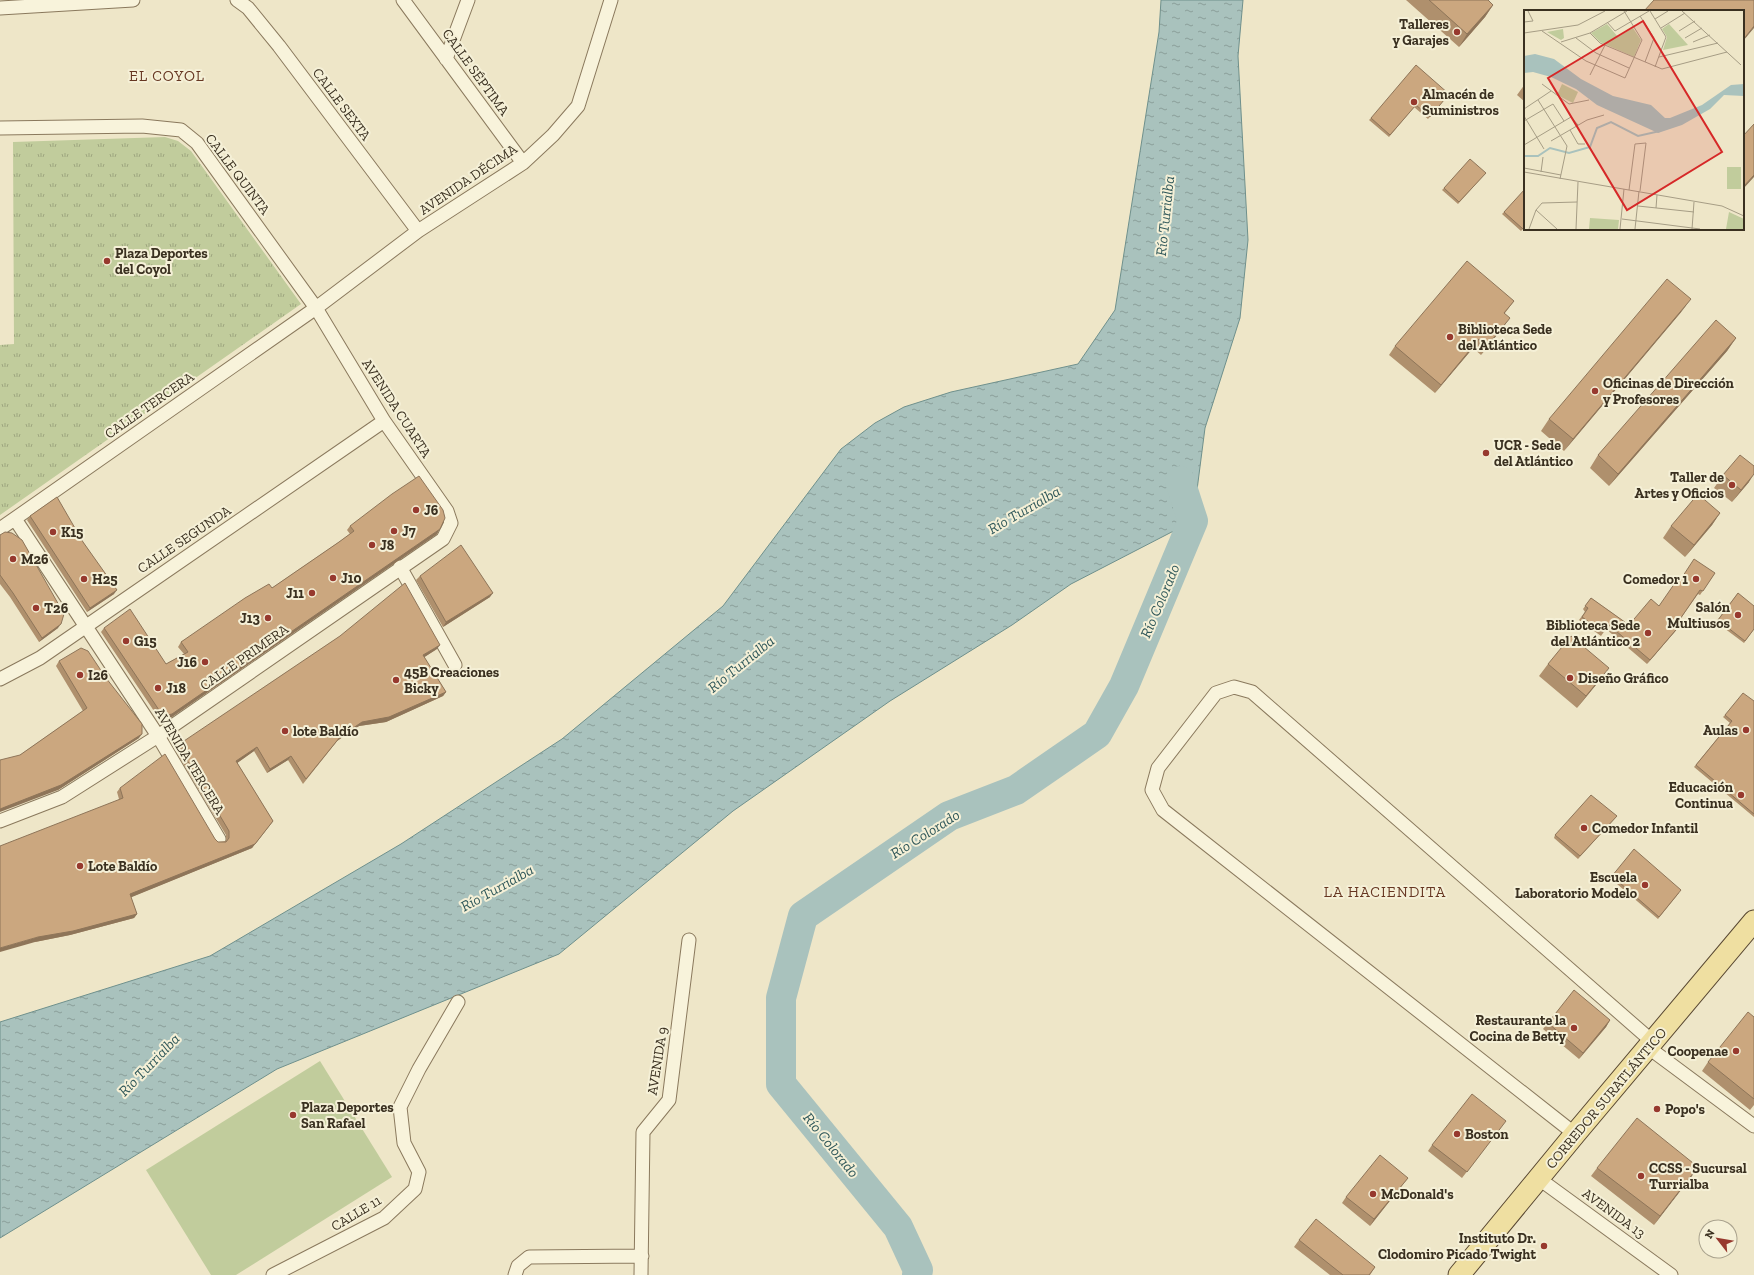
<svg xmlns="http://www.w3.org/2000/svg" width="1754" height="1275" font-family="'Zilla Slab',serif">
  <defs>
    <pattern id="park-tufts" width="24" height="20" patternUnits="userSpaceOnUse"><rect width="24" height="20" fill="#c1cc9c"/><path d="M3 7l-1-3M5 7V3M7 7l1-3M15 17l-1-3M17 17v-4M19 17l1-3" fill="none" stroke="#9ea67f"/></pattern>
    <pattern id="water-ripples" width="26" height="14" patternUnits="userSpaceOnUse"><rect width="26" height="14" fill="#a9c2bd"/><path d="M2 4q2-2 4 0t4 0M15 11q2-2 4 0t4 0" fill="none" stroke="#8b9e99"/></pattern>
  </defs>
  <rect width="100%" height="100%" fill="#eee6c8"/>
  <path fill="#c1cc9c" d="M320 1061 392 1177 236 1275H211L146 1170Z"/>
  <path fill="url(#park-tufts)" d="M165 137 178 141 191 151 301 304 0 515V345L14 344 13 142Z"/>
  <path fill="url(#water-ripples)" stroke="#6f908c" d="M1161 0H1243L1238 56 1248 240 1240 318 1205 428 1193 521 1071 584 1012 625 890 701 733 811 559 954 277 1069 0 1238V1022L210 956 401 844 562 739 723 606 841 449 875 423 904 407 951 392 1078 364 1115 310 1159 32Z"/>
  <g fill="none" stroke-linecap="round" stroke-linejoin="round">
    <path stroke="#a9c2bd" stroke-width="30" d="M917 1275 918 1270 898 1227 781 1084V998L803 916 949 816 1016 790 1097 734 1124 686 1193 521 1180 481"/>
    <defs>
      <path id="minor" d="M237 0 248 8 279 46 418 231
        M403 0 523 163
        M0 8 133 0
        M446 59 468 0
        M0 128 142 126 181 130 197 143 316 308 384 421 447 511 451 523 443 539 158 736 62 797 0 821
        M15 519 158 736 219 839
        M0 529 316 308 418 231 523 163 553 135 578 106 611 0
        M400 567 455 665
        M0 679 40 658 384 421
        M1649 1048 1754 1126
        M1575 1134 1163 810 1152 790 1158 768 1216 693 1234 687 1252 692 1653 1042
        M1538 1178 1671 1275
        M273 1275 384 1218 415 1189 419 1172 404 1143 400 1107 419 1069 458 1002
        M515 1275 518 1266 529 1257 642 1256
        M641 1275 643 1132 669 1100 689 940"/>
      <path id="primary" d="M1459 1275 1575 1134 1754 921"/>
    </defs>
    <use href="#minor" stroke="#8a795d" stroke-width="15"/>
    <use href="#primary" stroke="#584731" stroke-width="23"/>
    <use href="#minor" stroke="#f8f3db" stroke-width="13"/>
    <use href="#primary" stroke="#efdfa1" stroke-width="21"/>
  </g>
  <path fill="#af906d" d="M1406 0H1488L1493 5 1485 17 1459 47Z
    M1525 84V102L1517 95Z
    M1449 94 1428 119 1414 107 1389 137 1369 120 1371 118Z
    M1484 175 1458 204 1442 190 1444 188Z
    M1504 212 1525 227 1521 231 1502 214Z
    M1514 301 1505 313 1504 326 1481 355 1473 348 1435 393 1389 355 1395 346Z
    M1682 311 1564 451 1541 431 1549 419Z
    M1736 338 1727 351 1609 486 1590 468 1598 455Z
    M1723 475 1749 482 1732 502 1714 488Z
    M1720 513 1712 525 1685 557 1663 538 1671 526Z
    M30 516 83 542 114 594 87 612 27 520Z
    M350 526 437 534 169 719 160 720 101 632 104 628 166 664 184 654 178 647 181 642 272 588 339 542 350 534 347 530Z
    M0 535 58 628 39 642 10 597 0 584Z
    M1715 573 1700 595 1698 594 1678 622V628L1647 664 1606 629 1601 636 1579 620 1585 612 1583 609 1591 598 1629 625 1659 606 1679 582Z
    M420 576 490 597 443 627 416 580Z
    M1738 593 1754 629 1744 643 1716 622Z
    M437 649 424 657 446 692 443 696 386 722 359 726 337 741 303 784 288 760 267 773 254 751 237 763 273 821 252 848 131 897 137 914 134 918 70 935 35 942 119 799 117 792 120 788 215 839 218 842 226 841V835L178 755 180 752 178 748 181 743Z
    M59 661 139 738 58 790 20 755 83 711 56 666Z
    M1548 664 1600 680 1577 708 1539 676Z
    M1754 701V817L1694 767 1730 723 1723 717 1725 715Z
    M1617 816 1578 859 1554 838 1555 835Z
    M1612 876 1679 893 1658 919 1610 878Z
    M1754 1017V1105L1750 1110 1702 1071 1708 1062Z
    M1610 1020 1606 1027 1579 1059 1543 1029 1548 1023Z
    M1501 1127 1462 1178 1428 1151 1432 1145Z
    M1698 1167 1654 1225 1591 1176 1597 1168Z
    M1408 1178 1370 1226 1342 1203 1346 1197Z
    M1299 1240 1375 1267 1370 1275H1330L1294 1247Z"/>
  <path fill="#8e7559" d="M1493 5 1485 17 1459 47 1467 34Z
    M1754 26V28L1743 41V40Z
    M1754 175V177L1743 189V187Z
    M1691 299 1682 311 1564 451 1573 439Z
    M1510 318 1504 326 1481 355 1487 346Z
    M1736 338 1727 351 1609 486 1618 474Z
    M1479 339 1473 348 1435 393 1441 385Z
    M1754 474 1749 482 1732 502 1741 490Z
    M1720 513 1712 525 1685 557 1694 545Z
    M440 529 437 534 169 719 160 720 163 716Z
    M117 590 114 594 87 612 90 608Z
    M493 593 490 597 443 627 446 622Z
    M61 624 58 628 39 642 42 638Z
    M1681 624 1678 628 1647 664 1650 660Z
    M440 645 437 649 420 660 423 655Z
    M1609 668 1600 680 1577 708 1586 696Z
    M446 692 443 696 386 722 359 726 337 741 303 784 340 737 362 722Z
    M142 734 139 738 58 790 0 812V809Z
    M257 747 254 751 233 766 236 761Z
    M291 756 288 760 267 773 270 769Z
    M273 821 252 848 127 899 130 894Z
    M137 914 134 918 70 935 35 942 0 952V948L38 937Z
    M1610 1020 1606 1027 1579 1059 1583 1053Z
    M1698 1167 1692 1176 1654 1225 1660 1216Z
    M1408 1178 1403 1184 1370 1226 1374 1219Z"/>
  <path fill="#cba77f" stroke="#8e7559" d="M1429 0H1488L1493 5 1467 34Z
    M1654 0H1754V26L1743 40V11H1644Z
    M1416 65 1449 94 1430 117 1416 105 1390 135 1371 118Z
    M1754 124V175L1743 187V136Z
    M1470 159 1486 173 1459 202 1444 188Z
    M1525 189V226L1523 229 1504 212Z
    M1467 261 1514 301 1504 313 1510 318 1487 346 1479 339 1441 385 1395 346Z
    M1667 279 1691 299 1573 439 1549 419Z
    M1716 320 1736 338 1618 474 1598 455Z
    M1740 455 1754 466V474L1741 490 1723 475Z
    M419 476 443 510 445 518 440 529 172 714 163 716 104 628 130 609 166 664 188 652 181 642 245 598 269 584 272 588 339 542 354 531 350 526 392 494Z
    M1698 494 1720 513 1694 545 1671 526Z
    M57 497 83 542 117 590 90 608 30 516Z
    M5 532 12 533 22 540 64 614 61 624 42 638 13 593 0 575V535Z
    M461 545 493 593 446 622 420 576Z
    M1694 559 1715 573 1703 591 1700 590 1678 622 1681 624 1650 660 1609 625 1603 632 1582 617 1588 608 1585 606 1591 598 1629 625 1651 599 1659 606 1677 580 1679 582Z
    M405 583 440 645 423 655 446 692 389 717 362 722 340 737 306 779 291 756 270 769 257 747 236 761 273 821 255 844 130 894 137 914 73 931 38 937 0 948V846L123 798 120 788 165 754 215 839 218 842H226L229 838V831L181 750 184 748 181 743 340 636Z
    M1738 593 1754 606V629L1745 641 1718 620Z
    M1571 636 1609 668 1586 696 1548 664Z
    M81 648 88 651 106 678 142 724V734L61 785 0 809V760L20 755 87 708 59 661Z
    M1743 693 1754 701V814L1696 765 1732 721 1725 715Z
    M1591 795 1617 816 1580 856 1555 835Z
    M1634 849 1681 890 1659 917 1612 876Z
    M1574 990 1610 1020 1583 1053 1548 1023Z
    M1748 1012 1754 1017V1099L1708 1062Z
    M1472 1094 1506 1121 1467 1172 1432 1145Z
    M1637 1118 1698 1167 1660 1216 1597 1168Z
    M1380 1155 1408 1178 1374 1219 1346 1197Z
    M1316 1219 1375 1267 1369 1275H1343L1299 1240Z"/>
  <g fill="#97392e" stroke="#f5f0d7" stroke-width="1.5">
    <circle cx="1457" cy="32" r="4"/>
    <circle cx="1414" cy="102" r="4"/>
    <circle cx="107" cy="261" r="4"/>
    <circle cx="1450" cy="337" r="4"/>
    <circle cx="1595" cy="391" r="4"/>
    <circle cx="1486" cy="453" r="4"/>
    <circle cx="1732" cy="485" r="4"/>
    <circle cx="416" cy="510" r="4"/>
    <circle cx="394" cy="531" r="4"/>
    <circle cx="53" cy="532" r="4"/>
    <circle cx="372" cy="545" r="4"/>
    <circle cx="13" cy="559" r="4"/>
    <circle cx="333" cy="578" r="4"/>
    <circle cx="84" cy="579" r="4"/>
    <circle cx="1696" cy="579" r="4"/>
    <circle cx="312" cy="593" r="4"/>
    <circle cx="36" cy="608" r="4"/>
    <circle cx="1738" cy="615" r="4"/>
    <circle cx="268" cy="618" r="4"/>
    <circle cx="1648" cy="633" r="4"/>
    <circle cx="126" cy="641" r="4"/>
    <circle cx="205" cy="662" r="4"/>
    <circle cx="80" cy="675" r="4"/>
    <circle cx="1570" cy="678" r="4"/>
    <circle cx="396" cy="680" r="4"/>
    <circle cx="158" cy="688" r="4"/>
    <circle cx="1746" cy="730" r="4"/>
    <circle cx="285" cy="731" r="4"/>
    <circle cx="1741" cy="795" r="4"/>
    <circle cx="1584" cy="828" r="4"/>
    <circle cx="80" cy="866" r="4"/>
    <circle cx="1645" cy="885" r="4"/>
    <circle cx="1574" cy="1028" r="4"/>
    <circle cx="1736" cy="1051" r="4"/>
    <circle cx="1657" cy="1109" r="4"/>
    <circle cx="293" cy="1115" r="4"/>
    <circle cx="1457" cy="1134" r="4"/>
    <circle cx="1641" cy="1176" r="4"/>
    <circle cx="1373" cy="1194" r="4"/>
    <circle cx="1544" cy="1246" r="4"/>
  </g>
  <g text-anchor="middle" stroke-width="4" stroke-linejoin="round" paint-order="stroke">
    <g font-size="14" font-weight="bold" fill="#3a3020" stroke="#f5f0d7" text-anchor="start">
      <text x="1449" y="29" text-anchor="end">Talleres<tspan x="1449" dy="16">y Garajes</tspan></text>
      <text x="1422" y="99">Almacén de<tspan x="1422" dy="16">Suministros</tspan></text>
      <text x="115" y="258">Plaza Deportes<tspan x="115" dy="16">del Coyol</tspan></text>
      <text x="1458" y="334">Biblioteca Sede<tspan x="1458" dy="16">del Atlántico</tspan></text>
      <text x="1603" y="388">Oficinas de Dirección<tspan x="1603" dy="16">y Profesores</tspan></text>
      <text x="1494" y="450">UCR - Sede<tspan x="1494" dy="16">del Atlántico</tspan></text>
      <text x="1724" y="482" text-anchor="end">Taller de<tspan x="1724" dy="16">Artes y Oficios</tspan></text>
      <text x="424" y="515">J6</text>
      <text x="402" y="536">J7</text>
      <text x="61" y="537">K15</text>
      <text x="380" y="550">J8</text>
      <text x="21" y="564">M26</text>
      <text x="341" y="583">J10</text>
      <text x="92" y="584">H25</text>
      <text x="1688" y="584" text-anchor="end">Comedor 1</text>
      <text x="304" y="598" text-anchor="end">J11</text>
      <text x="1730" y="612" text-anchor="end">Salón<tspan x="1730" dy="16">Multiusos</tspan></text>
      <text x="44" y="613">T26</text>
      <text x="260" y="623" text-anchor="end">J13</text>
      <text x="1640" y="630" text-anchor="end">Biblioteca Sede<tspan x="1640" dy="16">del Atlántico 2</tspan></text>
      <text x="134" y="646">G15</text>
      <text x="197" y="667" text-anchor="end">J16</text>
      <text x="404" y="677">45B Creaciones<tspan x="404" dy="16">Bicky</tspan></text>
      <text x="88" y="680">I26</text>
      <text x="1578" y="683">Diseño Gráfico</text>
      <text x="166" y="693">J18</text>
      <text x="1738" y="735" text-anchor="end">Aulas</text>
      <text x="293" y="736">lote Baldío</text>
      <text x="1733" y="792" text-anchor="end">Educación<tspan x="1733" dy="16">Continua</tspan></text>
      <text x="1592" y="833">Comedor Infantil</text>
      <text x="88" y="871">Lote Baldío</text>
      <text x="1637" y="882" text-anchor="end">Escuela<tspan x="1637" dy="16">Laboratorio Modelo</tspan></text>
      <text x="1566" y="1025" text-anchor="end">Restaurante la<tspan x="1566" dy="16">Cocina de Betty</tspan></text>
      <text x="1728" y="1056" text-anchor="end">Coopenae</text>
      <text x="301" y="1112">Plaza Deportes<tspan x="301" dy="16">San Rafael</tspan></text>
      <text x="1665" y="1114">Popo's</text>
      <text x="1465" y="1139">Boston</text>
      <text x="1649" y="1173">CCSS - Sucursal<tspan x="1649" dy="16">Turrialba</tspan></text>
      <text x="1381" y="1199">McDonald's</text>
      <text x="1536" y="1243" text-anchor="end">Instituto Dr.<tspan x="1536" dy="16">Clodomiro Picado Twight</tspan></text>
    </g>
    <g font-size="14" fill="#3a3020" stroke="#f5f0d7">
      <text transform="translate(476 72) rotate(54)" y="5">CALLE SÉPTIMA</text>
      <text transform="translate(342 104) rotate(53)" y="5">CALLE SEXTA</text>
      <text transform="translate(238 174) rotate(53)" y="5">CALLE QUINTA</text>
      <text transform="translate(468 179) rotate(-34)" y="5">AVENIDA DÉCIMA</text>
      <text transform="translate(149 405) rotate(-35)" y="5">CALLE TERCERA</text>
      <text transform="translate(397 408) rotate(57)" y="5">AVENIDA CUARTA</text>
      <text transform="translate(184 539) rotate(-34)" y="5">CALLE SEGUNDA</text>
      <text transform="translate(244 657) rotate(-35)" y="5">CALLE PRIMERA</text>
      <text transform="translate(190 761) rotate(59)" y="5">AVENIDA TERCERA</text>
      <text transform="translate(657 1061) rotate(-81)" y="5">AVENIDA 9</text>
      <text transform="translate(1606 1098) rotate(-50)" y="5">CORREDOR SURATLÁNTICO</text>
      <text transform="translate(356 1213) rotate(-31)" y="5">CALLE 11</text>
      <text transform="translate(1614 1213) rotate(36)" y="5">AVENIDA 13</text>
    </g>
    <g font-size="15" letter-spacing="1" fill="#663621" stroke="#f5f0d7">
      <text x="167" y="81">EL COYOL</text>
      <text x="1385" y="897">LA HACIENDITA</text>
    </g>
    <g font-size="15" font-style="italic" fill="#30585a" stroke="#f5f0d7">
      <text transform="translate(1165 216) rotate(-84)" y="5">Río Turrialba</text>
      <text transform="translate(1024 510) rotate(-30)" y="5">Río Turrialba</text>
      <text transform="translate(1160 601) rotate(-67)" y="5">Río Colorado</text>
      <text transform="translate(741 664) rotate(-39)" y="5">Río Turrialba</text>
      <text transform="translate(925 834) rotate(-32)" y="5">Río Colorado</text>
      <text transform="translate(497 888) rotate(-29)" y="5">Río Turrialba</text>
      <text transform="translate(149 1065) rotate(-46)" y="5">Río Turrialba</text>
      <text transform="translate(831 1145) rotate(51)" y="5">Río Colorado</text>
    </g>
  </g>
  <g transform="translate(1524 10)">
    <rect width="220" height="220" fill="#eee6c8"/>
    <path d="M38 74 54 82 49 93 33 85ZM203 157H217V179H203ZM205 202 220 209V219H202ZM66 208 95 210 94 219H65Z" fill="#c1cc9c"/>
    <path d="M83 14 94 27 109 18 117 30 110 47 76 32 67 23ZM145 14 164 35 139 40 143 27 138 19ZM39 19 40 28 37 30 23 22Z" fill="#c1cc9c"/>
    <path d="M11 44 30 49 57 69 89 86 127 95 141 108H146L178 95 207 75 220 74V86L200 85 186 99 158 115 134 123 73 95 52 79 27 67 9 62 0 63V46Z" fill="#a9c2bd"/>
    <path fill="none" stroke="#a9c2bd" stroke-width="2" d="M0 146H14L26 138 45 143 66 137 73 118 87 112 114 126 136 121"/>
    <path fill="none" stroke="#a69d85" stroke-width="1" d="M126 1 142 27 131 57M158 1 217 55M116 6 130 28 121 52M131 9 144 1M0 12 9 11 4 1M83 12 91 21 125 1M137 18 161 3M18 21 62 51 101 68 118 30 100 1M155 21 171 11M0 23 54 15 81 1M66 23 76 33 138 59 203 42M52 28 72 43 105 58M161 28 178 18M37 32 66 23 103 1M169 32 186 25M135 47 194 33M66 65 81 35M18 74 45 94 65 90M14 90 43 136 36 169M0 99 27 81M0 106 20 139M0 111 29 94 40 111M46 120 54 134H61M27 131 63 110 80 105M0 135 47 107 54 115M0 158 37 165M0 162 198 196 220 206M17 162 19 147M105 180 111 134 122 133 116 181M114 196 170 202M132 198 133 185M12 200 33 219M98 209 176 219M5 219 12 200 18 193 53 192M52 219 54 172M96 219 100 179M111 219 115 181M168 219 170 192"/>
    <path fill="#d62828" fill-opacity="0.15" stroke="#d62828" stroke-width="2" d="M119 11 198 142 103 200 24 68Z"/>
    <rect width="220" height="220" fill="none" stroke="#3a3020" stroke-width="2"/>
  </g>
  <g transform="translate(1718 1239) rotate(301)"><circle r="19" fill="#f5f0d7" stroke="#aaa38e"/>
  <path d="M0-3L7 15L0 10L-7 15Z" fill="#97392e"/>
  <text y="-6" font-size="11" font-weight="bold" text-anchor="middle" fill="#3a3020">N</text>
  </g>
</svg>
